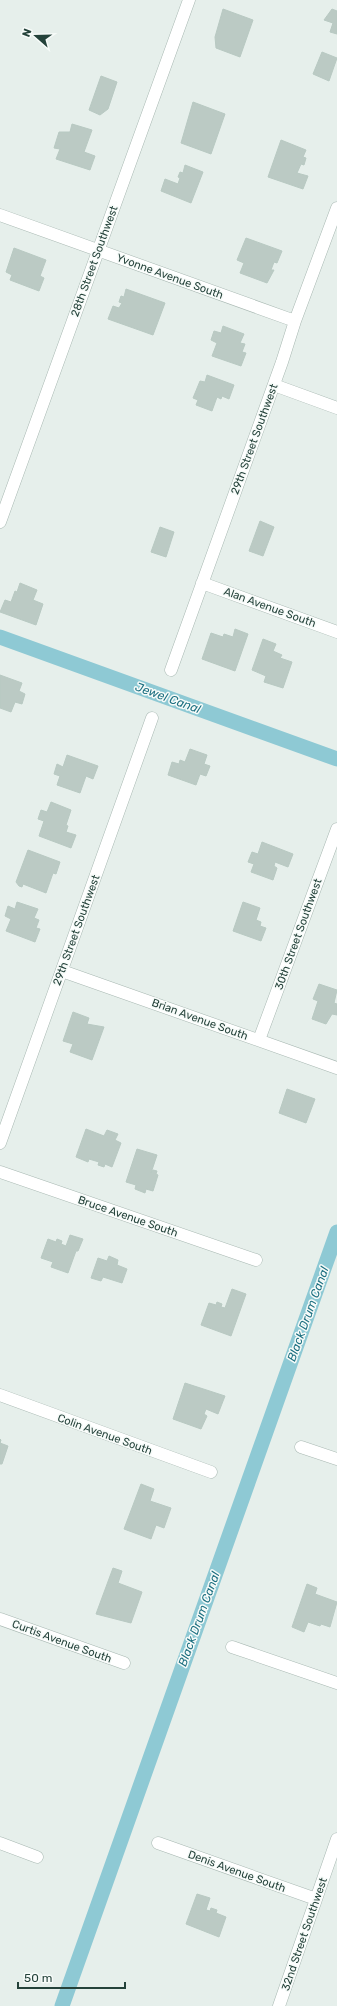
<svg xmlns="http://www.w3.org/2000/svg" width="337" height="2006" font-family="Rubik,sans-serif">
  <rect width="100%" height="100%" fill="#e6efeb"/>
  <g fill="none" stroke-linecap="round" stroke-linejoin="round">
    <path stroke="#8ec9d4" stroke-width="15" d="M0 637 337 759
      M62 2006 337 1232"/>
  </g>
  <path fill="#bbcac4" stroke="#b8c9c2" d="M223 9 253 20 240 57 216 48 215 37Z
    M332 9 337 11V34L330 32 333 23 324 20Z
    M322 52 337 58 329 81 313 74Z
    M101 76 117 82 108 109 100 115 89 110Z
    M193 102 225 114 211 154 181 143Z
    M72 124 92 130 84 152 95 156 90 170 56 159 60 149 54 148 59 132H70Z
    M281 140 306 150 303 157 306 158 304 165 301 164 297 173 308 176 303 189 268 177Z
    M185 165 203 172 191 203 161 191 165 179 178 184 180 178 178 177 180 172 183 173Z
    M246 238 282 251 277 263 274 262 271 270H274L267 283 240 273 244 263 237 260Z
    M14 248 46 260 40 276 44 278 39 291 10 280 12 275 6 272Z
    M126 289 165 303 153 335 108 319 113 306 119 308 122 303 119 302 121 296 124 297Z
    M223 326 244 334 240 343 245 344 242 352 246 353 241 366 212 356 217 343 211 340 214 331 221 333Z
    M207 375 234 385 229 399 222 396 221 399 217 397 212 411 196 405 198 400 193 398 200 381 205 382Z
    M260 521 274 527 263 556 249 551Z
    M160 527 174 532 166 557 151 552Z
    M20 583 37 590 33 600 43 604 36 625 0 612 5 600 11 602 15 591 17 592Z
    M235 629 248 634 235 671 202 659 211 633 223 637 224 634 233 637Z
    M263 639 276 644 273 651 282 655 280 658 292 662 283 688 264 682 266 676 252 670Z
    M0 675 22 683 19 691 25 694 22 704 15 702 11 712 0 708Z
    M190 749 207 755 204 764 210 766 206 776 200 774 196 785 168 775 172 762 179 764 180 760 185 762Z
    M67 755 98 766 93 779 86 776 80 793 57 785 60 776 54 774 57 764 63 767Z
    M51 802 71 810 66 825 68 826 66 832 76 835 71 848 39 836 44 821 38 819 41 810 47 812Z
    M262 842 293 854 288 867 275 862 274 866 277 868 273 880 251 872 254 864 248 862 252 852 258 854Z
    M28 850 60 862 56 874 53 873 46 893 23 884 22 887 19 886 16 882Z
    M17 902 38 909 34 918 39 920 36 928 40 929 35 942 6 931 11 919 5 916 8 906 15 909Z
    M243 902 260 908 256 920 261 922 260 926 266 928 261 941 233 931Z
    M319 984 337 990 334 1003 337 1004V1015L332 1014 326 1024 312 1019 318 1001 313 999Z
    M73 1012 89 1018 87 1024 104 1027 92 1060 70 1052 73 1044 63 1041Z
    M287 1089 315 1099 306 1123 279 1113Z
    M86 1129 104 1136 107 1130 118 1134 115 1140 121 1143 112 1167 105 1164 104 1167 98 1165 99 1162 89 1159 88 1162 76 1157Z
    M137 1149 157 1155 151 1173 153 1170 157 1171 156 1174 158 1175 153 1191 146 1189 145 1193 135 1189 136 1185 126 1182Z
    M70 1235 83 1239 78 1251H76L68 1273 51 1267 53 1262 41 1258 48 1239 56 1242 57 1239 62 1241 61 1244 66 1246Z
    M109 1256 118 1260 117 1265 127 1269 122 1283 103 1277 101 1281 91 1278 98 1258 107 1261Z
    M232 1289 246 1294 231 1336 201 1325 209 1303 216 1305 217 1302 222 1304 221 1307 225 1308Z
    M185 1383 225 1396 218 1414 206 1409 204 1414 207 1416 201 1429 173 1419Z
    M0 1439 1 1440 0 1443 8 1446 2 1464H0Z
    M141 1484 154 1489 150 1501 171 1508 164 1528 156 1525 151 1539 124 1529Z
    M113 1568 122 1571 118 1583 142 1592 131 1623 96 1614Z
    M307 1584 317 1588 315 1594 337 1602 330 1627 321 1624 320 1626 308 1622 304 1632 292 1627Z
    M197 1894 210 1898 206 1910 210 1911 211 1908 217 1910 216 1913 226 1917 219 1937 186 1924Z"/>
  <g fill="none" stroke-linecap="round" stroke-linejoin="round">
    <defs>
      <path id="minor" d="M0 215 295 321
        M274 385 337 408
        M0 522 189 0
        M202 583 337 632
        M171 670 282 362 295 321 337 208
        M62 971 337 1068
        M259 1040 337 829
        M0 1143 152 718
        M0 1172 256 1260
        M0 1395 211 1472
        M301 1447 337 1459
        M0 1619 124 1663
        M232 1647 337 1683
        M0 1843 37 1857
        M158 1843 316 1899
        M279 2006 337 1839"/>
    </defs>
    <use href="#minor" stroke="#a8b8b2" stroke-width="13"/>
    <use href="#minor" stroke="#fff" stroke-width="12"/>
  </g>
  <g text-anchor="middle" stroke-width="3" stroke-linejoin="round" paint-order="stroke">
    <g font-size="11" fill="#24423a" stroke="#f7fbf9">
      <text transform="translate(94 261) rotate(-70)" y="4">28th Street Southwest</text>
      <text transform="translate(170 276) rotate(20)" y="4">Yvonne Avenue South</text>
      <text transform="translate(254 439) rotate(-70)" y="4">29th Street Southwest</text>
      <text transform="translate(270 607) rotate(20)" y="4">Alan Avenue South</text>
      <text transform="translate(76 930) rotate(-70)" y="4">29th Street Southwest</text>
      <text transform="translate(298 934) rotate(-70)" y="4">30th Street Southwest</text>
      <text transform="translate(200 1019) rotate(20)" y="4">Brian Avenue South</text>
      <text transform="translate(128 1216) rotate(19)" y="4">Bruce Avenue South</text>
      <text transform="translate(105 1434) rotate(20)" y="4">Colin Avenue South</text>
      <text transform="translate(62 1641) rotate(20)" y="4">Curtis Avenue South</text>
      <text transform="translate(237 1871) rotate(20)" y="4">Denis Avenue South</text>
      <text transform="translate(304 1934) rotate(-71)" y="4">32nd Street Southwest</text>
    </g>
    <g font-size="12" font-style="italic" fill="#1c6f80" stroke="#f7fbf9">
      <text transform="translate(168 698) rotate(20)" y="4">Jewel Canal</text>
      <text transform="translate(308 1314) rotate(-70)" y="4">Black Drum Canal</text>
      <text transform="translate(199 1619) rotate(-70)" y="4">Black Drum Canal</text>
    </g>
  </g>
  <g transform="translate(36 36) rotate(290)" stroke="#f7fbf9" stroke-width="3" paint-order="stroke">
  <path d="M0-3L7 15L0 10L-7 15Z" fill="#24423a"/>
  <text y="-6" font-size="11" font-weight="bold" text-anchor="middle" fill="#24423a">N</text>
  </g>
  <path d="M18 1982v6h107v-6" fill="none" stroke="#24423a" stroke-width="2"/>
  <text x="24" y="1982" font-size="12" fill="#24423a" stroke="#f7fbf9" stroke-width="3" paint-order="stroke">50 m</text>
</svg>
